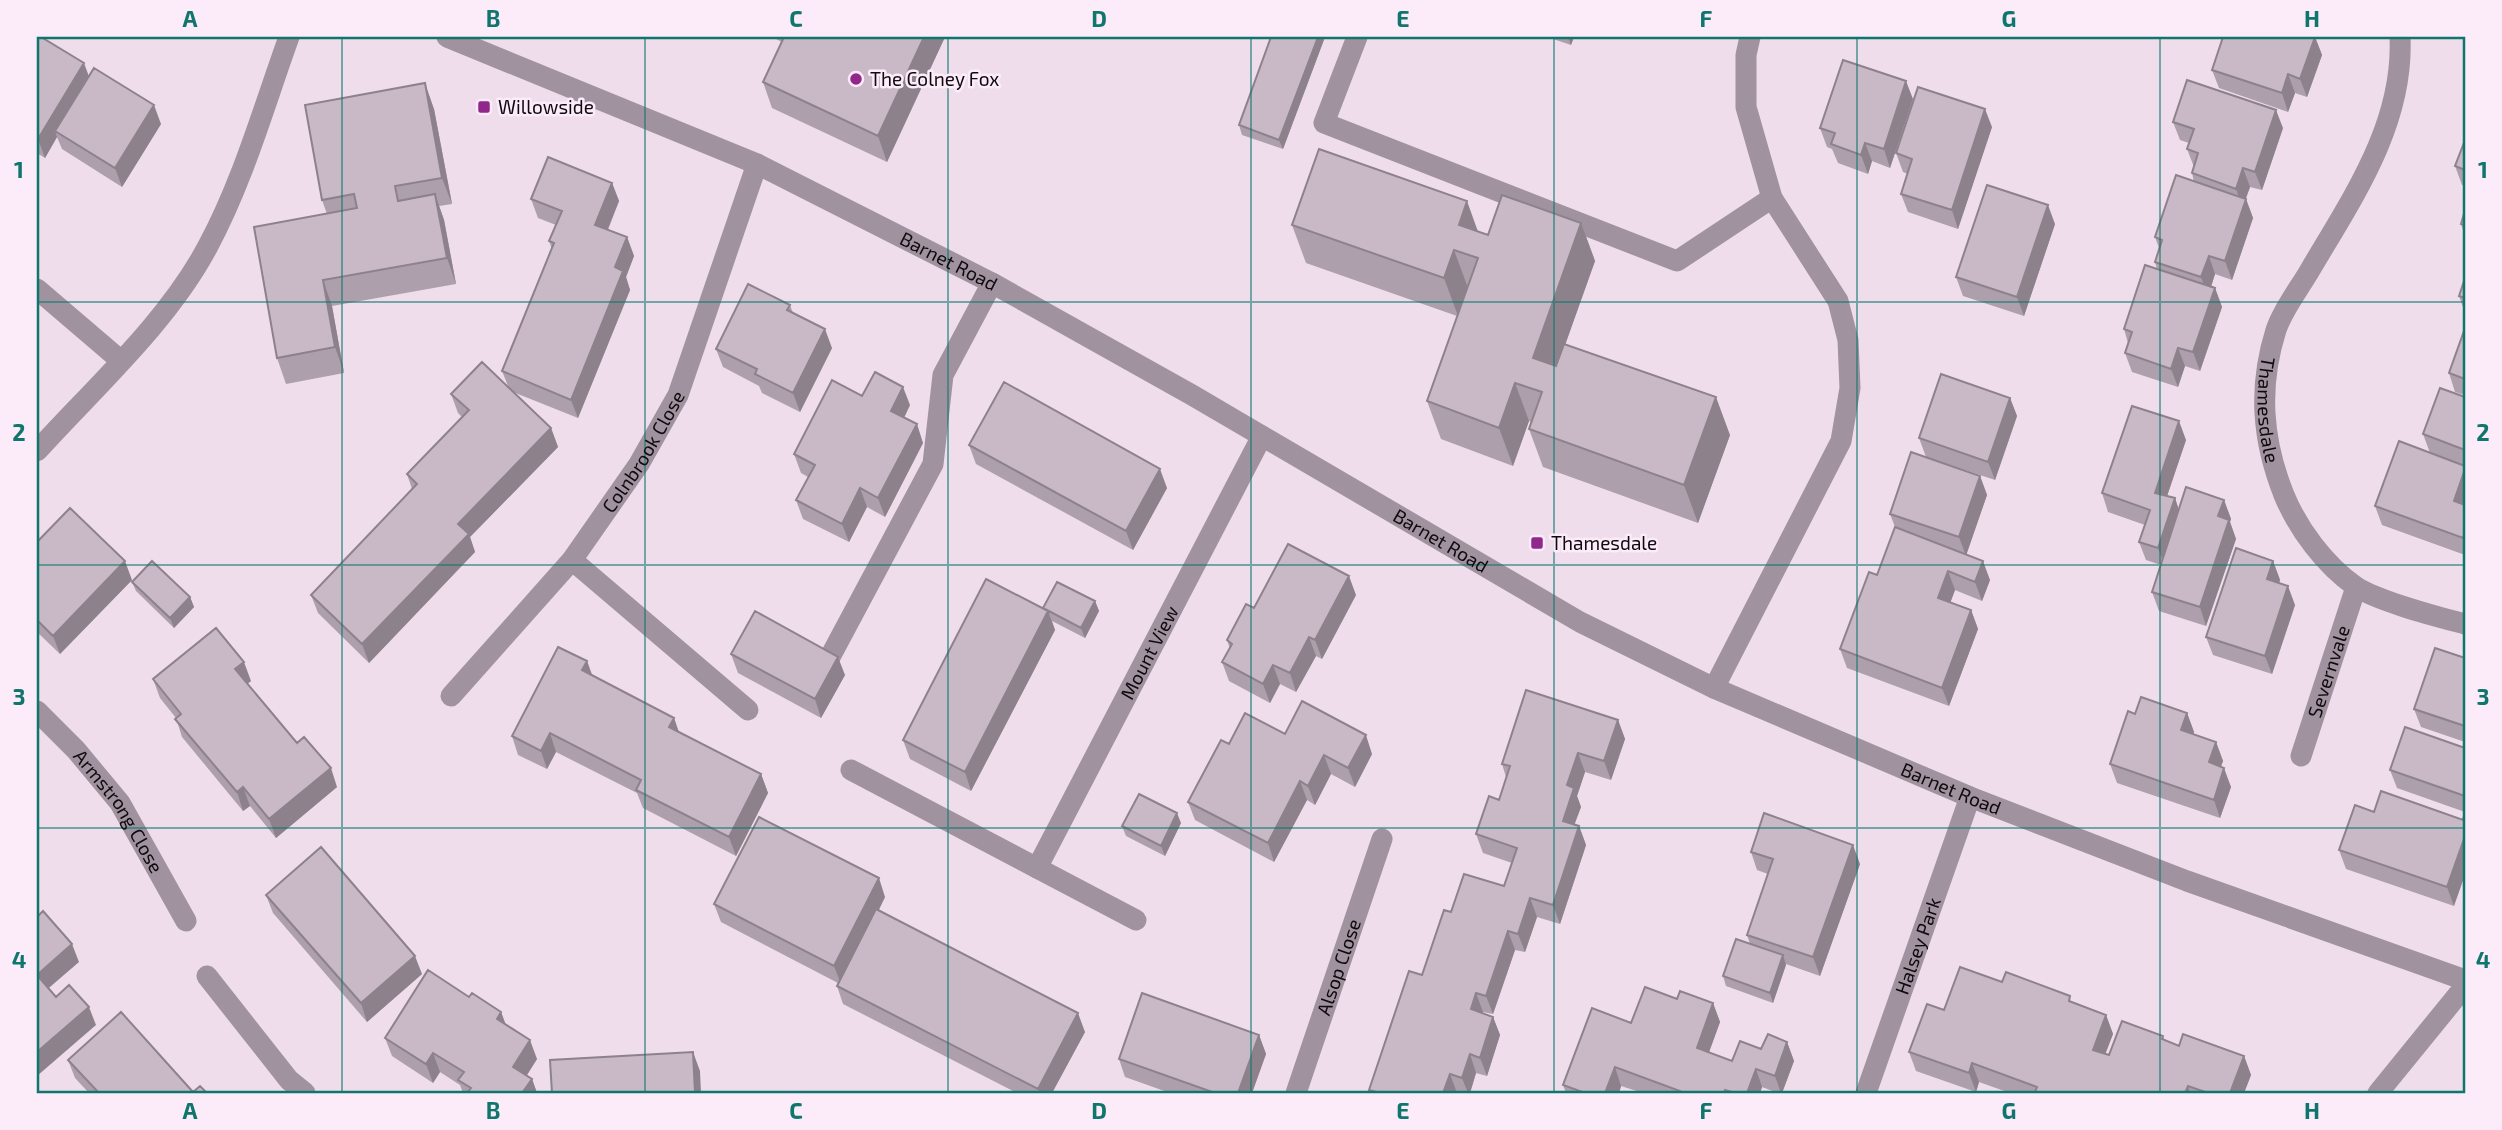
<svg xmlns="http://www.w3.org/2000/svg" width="2502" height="1130" font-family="'Exo 2',sans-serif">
  <rect width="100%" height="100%" fill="#efddec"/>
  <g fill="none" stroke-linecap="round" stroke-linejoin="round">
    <g stroke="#a0929e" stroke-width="21">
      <path id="s1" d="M447 37 757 164 992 283 1192 395 1580 622 1714 688 1970 797 2187 881 2465 980"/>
      <path d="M1357 37 1324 123 1677 261 1772 198"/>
      <path id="s2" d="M2400 37C2404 124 2353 197 2310 270 2299 289 2283 309 2276 330 2258 387 2262 440 2284 495 2298 529 2325 565 2355 586 2376 601 2439 617 2465 624"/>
      <path d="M37 289 120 360"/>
      <path d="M37 451C94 388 168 322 208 246 243 181 264 106 289 37"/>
      <path d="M572 560 748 710"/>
      <path d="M830 657 933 464 943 375 992 283"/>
      <path d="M1714 688 1841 441 1850 388 1848 340 1838 301 1772 198 1746 107V55L1750 37"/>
      <path id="s3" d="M451 696 572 560 639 464 678 395 757 164"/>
      <path id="s4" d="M37 711 76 750 120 803 186 921"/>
      <path id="s5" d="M2301 756 2356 587"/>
      <path d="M851 770 1136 920"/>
      <path id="s6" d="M1037 868 1262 436"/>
      <path d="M207 976 289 1080 305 1093"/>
      <path id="s7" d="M1296 1093 1382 839"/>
      <path id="s8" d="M1866 1093 1970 797"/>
      <path d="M2378 1093 2465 986"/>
    </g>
  </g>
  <path fill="#ad9fab" d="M37 37 89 76 161 124 122 187 62 149 57 137 45 158 37 153Z
    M772 37H945L887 162 772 108 763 82 782 42Z
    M1271 37H1325L1283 149 1242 135 1239 125Z
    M1547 37H1574L1571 45Z
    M2223 37H2315L2322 55 2307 97 2295 93 2288 112 2219 88 2212 70Z
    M1913 99 1890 168 1872 161 1868 174 1838 163 1832 149 1827 147 1820 128Z
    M434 109 452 204 439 206 444 220 456 284 332 306 344 373 286 384 277 358 327 214 322 200Z
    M2173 122 2283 128 2262 190 2250 187 2246 199 2253 218 2232 280 2215 274 2211 287 2215 288 2222 307 2200 371 2185 366 2178 387 2132 372 2125 353 2128 343 2124 329 2157 269 2155 262 2159 248 2155 237 2194 182 2192 173 2194 167 2187 149 2189 143 2180 140Z
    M1992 127 1958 229 1908 212 1901 194 1908 174 1903 172 1896 153Z
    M2465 140V186L2462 185 2455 166Z
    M612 183 619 201 608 230 627 237 634 256 626 277 630 290 578 418 513 392 551 428 558 447 470 537 475 552 369 663 318 613 311 595 412 489 407 474 462 417 458 413 451 394 508 386 502 371 552 249 549 241 556 225 538 218 531 199Z
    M2465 210V237L2461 224Z
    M1581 223 1595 261 1565 344 1730 435 1698 523 1543 467 1529 429 1531 422 1529 421 1513 466 1441 439 1427 401 1457 316 1306 263 1292 225 1478 232 1488 235Z
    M2055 224 2024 316 1963 296 1956 277Z
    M2465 278V313L2459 296Z
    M790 305 793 313 832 348 800 412 762 393 759 386 723 367 716 349Z
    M2465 328V395L2455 392 2449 373Z
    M2465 397V555L2382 525 2375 506 2430 453 2423 434Z
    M2010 398 2017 416 1995 480 1926 457 1919 438Z
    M910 405 904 418 923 443 885 517 867 507 849 542 803 519 796 500 808 477 801 473 794 454Z
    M2186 440 2167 496 2175 498 2179 510 2224 500 2231 519 2230 522 2236 539 2206 626 2159 611 2152 592 2161 565 2146 560 2139 542 2145 525 2108 512 2102 493Z
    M969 445 1167 488 1133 550 976 464Z
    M1980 476 1987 495 1966 554 1990 580 1982 601 1955 590 1950 603 1971 610 1978 629 1949 706 1847 668 1840 649 1877 575 1895 527 1890 514Z
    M37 542 132 580 60 654 37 632Z
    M2273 561 2280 580 2279 583 2295 605 2272 674 2213 655 2206 637Z
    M132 582 190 597 194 607 174 628 136 591Z
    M1356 595 1322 659 1316 656 1296 692 1280 684 1270 703 1229 681 1222 662 1230 649 1227 640 1254 608Z
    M1095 601 1099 611 1085 638 1052 621 1055 630 971 791 910 759 903 740 1043 608Z
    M731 654 845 675 821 718 738 673Z
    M2465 658V742L2421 727 2414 709Z
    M587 661 592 676 674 718 679 732 761 774 768 793 736 856 643 808 637 793 556 752 547 769 518 755 512 736Z
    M153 679 251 681 247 684 297 743 337 787 276 838 250 806 243 811 182 737 176 718 160 698Z
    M2187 713 2194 732 2193 734 2216 742 2223 761 2221 767 2231 787 2220 818 2117 783 2110 764 2135 714Z
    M1618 720 1625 739 1611 780 1585 772 1577 796 1581 807 1574 825 1579 826 1586 845 1560 924 1537 917 1525 952 1515 950 1493 1014 1483 1012V1013L1493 1017 1500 1035 1487 1076 1476 1073 1470 1093H1371L1369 1090 1451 912 1504 886 1512 863 1483 853 1476 834 1499 800 1506 777 1502 764Z
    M1285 734 1372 754 1355 787 1331 774 1315 805 1307 800 1274 862 1195 820 1188 802 1229 744Z
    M2465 748V812L2397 788 2390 770Z
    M2374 812 2463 820 2454 906 2346 869 2339 850Z
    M1181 823 1165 856 1126 836 1122 826Z
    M1751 852 1860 864 1820 976 1786 964 1773 1003 1726 986 1723 976 1750 944 1747 935 1768 874 1757 870Z
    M266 895 422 974 367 1022 273 913Z
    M885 897 879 910 1085 1032 1052 1093H1017L843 1004 837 986 838 983 721 922 714 904Z
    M2002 982 2073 1003 2106 1015 2113 1034 2105 1054 2109 1055 2163 1036 2165 1041 2179 1046 2244 1056 2251 1075 2244 1093H2010L1979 1082 1976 1092 1916 1071 1909 1052 1944 1010Z
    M469 997 501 1012 506 1025 537 1059 527 1075 532 1079 537 1093H463L460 1085 440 1072 433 1083 392 1056 385 1038Z
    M1677 999 1713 1003 1720 1022 1709 1052 1732 1061 1761 1049 1787 1042 1794 1061 1782 1093H1778L1762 1087 1760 1093H1643L1621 1086 1619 1093H1566L1563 1085 1631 1023Z
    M1259 1035 1266 1054 1252 1093H1170L1125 1077 1119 1059Z
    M68 1060 193 1092 207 1093H89L75 1078Z"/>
  <path fill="#8d828b" d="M924 37H945L887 162 878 136Z
    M1318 37H1325L1283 149 1279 140Z
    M1568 37H1574L1571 45Z
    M2315 37 2322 55 2307 97 2300 79Z
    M84 63 91 82 55 131 57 137 45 158 38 139Z
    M2288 74 2295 93 2288 112 2282 93Z
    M1906 81 1913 99 1890 168 1884 149Z
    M425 83 434 109 452 204 442 178Z
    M154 105 161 124 122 187 115 168Z
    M1985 109 1992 127 1958 229 1952 210Z
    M2276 110 2283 128 2262 190 2255 172Z
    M1865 143 1872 161 1868 174 1861 155Z
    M2243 168 2250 187 2245 200 2246 199 2253 218 2232 280 2225 261 2243 208 2236 189Z
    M612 183 619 201 602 243 595 225Z
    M435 194 444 220 456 284 447 258Z
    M1467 201 1481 240 1459 225Z
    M2048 205 2055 224 2024 316 2017 297Z
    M1581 223 1595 261 1547 396 1533 358Z
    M627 237 634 256 626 277 630 290 578 418 571 400 615 267Z
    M1454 250 1468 288 1458 316 1444 278Z
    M2209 256 2215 274 2208 296 2201 277Z
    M323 280 332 306 344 373 335 347Z
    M2215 288 2222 307 2200 371 2193 352Z
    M825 329 832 348 800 412 793 393Z
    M2178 348 2185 366 2178 387 2171 369Z
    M1515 383 1529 421 1513 466 1499 428Z
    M903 387 910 405 898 430 891 411Z
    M1716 397 1730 435 1698 523 1684 485Z
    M2010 398 2017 416 1995 480 1988 462Z
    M2179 421 2186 440 2162 511 2155 493Z
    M917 424 923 443 885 517 878 498Z
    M551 428 558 447 470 537 475 552 369 663 362 644 458 524Z
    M1160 469 1167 488 1133 550 1126 531Z
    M2465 469V506L2454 501Z
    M1980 476 1987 495 1966 556 1959 537Z
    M860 488 867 507 849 542 842 524Z
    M2175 498 2181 517 2165 567 2158 548Z
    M2224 500 2231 519 2230 522 2236 539 2206 626 2200 607 2218 516Z
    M125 561 132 580 60 654 53 636Z
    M1983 561 1990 580 1982 601 1975 582Z
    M2273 561 2280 580 2274 598 2267 579Z
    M1948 571 1955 590 1945 617 1938 598Z
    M1349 576 1356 595 1322 659 1315 640Z
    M2288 586 2295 605 2272 674 2265 656Z
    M190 597 194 607 174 628 170 618Z
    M1095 601 1099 611 1085 638 1081 628Z
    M1971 610 1978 629 1949 706 1942 688Z
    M1048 611 1055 630 971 791 965 772Z
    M1309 637 1316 656 1296 692 1290 673Z
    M838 657 845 675 821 718 815 699Z
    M587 661 594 680 582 670Z
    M244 662 251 681 242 688 235 669Z
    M1273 665 1280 684 1270 703 1263 684Z
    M2187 713 2194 732 2188 748 2181 730Z
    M674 718 680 736 669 727Z
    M1618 720 1625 739 1611 780 1604 761Z
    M550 733 556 752 547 769 541 751Z
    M1366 735 1372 754 1355 787 1348 768Z
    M2216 742 2223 761 2215 781 2209 762Z
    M1578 753 1585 772 1577 796 1581 807 1569 839 1563 821 1567 785Z
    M1324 755 1331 774 1315 805 1308 786Z
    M331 768 337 787 276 838 269 819Z
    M2224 768 2231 787 2220 818 2214 800Z
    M761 774 768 793 736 856 729 837Z
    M1300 781 1307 800 1274 862 1268 843Z
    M243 787 250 806 243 811 237 792Z
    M1177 813 1181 823 1165 856 1161 846Z
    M1579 826 1586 845 1560 924 1553 905Z
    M2465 836V875L2454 906 2447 887Z
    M1853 845 1860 864 1820 976 1813 957Z
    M879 878 885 897 841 984 834 966Z
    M1530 898 1537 917 1525 952 1518 934Z
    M1508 931 1515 950 1493 1014 1486 996Z
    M72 944 79 962 43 993 37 975Z
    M1783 955 1786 965 1773 1003 1770 993Z
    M415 956 422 974 367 1022 361 1003Z
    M1476 993 1483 1012 1478 1028 1471 1009Z
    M1713 1003 1720 1022 1704 1066 1697 1048Z
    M89 1007 96 1025 37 1076V1052Z
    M501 1012 508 1031 497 1019Z
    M1078 1013 1085 1032 1052 1093H1040L1038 1089Z
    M2106 1015 2113 1034 2100 1068 2093 1050Z
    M1493 1017 1500 1035 1487 1076 1480 1058Z
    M1259 1035 1266 1054 1252 1093H1238Z
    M530 1040 537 1059 520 1086 513 1067Z
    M1787 1042 1794 1061 1782 1093H1781L1775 1076Z
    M693 1052 700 1071 701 1093H695Z
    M433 1053 440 1072 433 1083 426 1064Z
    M1470 1054 1476 1073 1470 1093H1468L1462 1078Z
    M2244 1056 2251 1075 2244 1093H2230Z
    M1972 1063 1979 1082 1976 1092 1969 1073Z
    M1615 1067 1621 1086 1619 1093H1605Z
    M1756 1069 1762 1087 1760 1093H1747Z
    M1450 1074 1457 1093H1443Z
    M532 1079 537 1093H522Z
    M2188 1086 2190 1093H2185Z"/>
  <path fill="#c9b9c7" stroke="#8d828b" stroke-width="2" d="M37 37H41L84 63 38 139 37 138Z
    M784 37H924L878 136 763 82Z
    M1271 37H1318L1279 140 1239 125Z
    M2223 37H2315L2300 79 2288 74 2282 93 2212 70Z
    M1843 60 1906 81 1884 149 1865 143 1861 155 1831 144 1835 133 1820 128Z
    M94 68 154 105 115 168 55 131Z
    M2187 80 2276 110 2255 172 2243 168 2236 189 2192 173 2198 153 2187 149 2194 129 2173 122Z
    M425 83 442 178 395 186 398 201 435 194 447 258 323 280 335 347 277 358 254 227 357 208 354 194 322 200 305 105Z
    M1918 87 1985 109 1952 210 1901 194 1912 159 1896 153Z
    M2465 140V170L2455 166Z
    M1319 149 1467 201 1459 225 1488 235 1502 195 1581 223 1533 358 1556 366 1564 344 1716 397 1684 485 1529 429 1542 392 1515 383 1499 428 1427 401 1478 258 1454 250 1444 278 1292 225Z
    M548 157 612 183 595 225 627 237 615 267 623 271 571 400 502 371 554 243 549 241 562 211 531 199Z
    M2176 175 2246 199 2225 261 2209 256 2201 277 2155 262 2162 240 2155 237Z
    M1987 185 2048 205 2017 297 1956 277Z
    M2465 210V225L2461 224Z
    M2145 265 2215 288 2193 352 2178 348 2171 369 2125 353 2132 332 2124 329Z
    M2465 278V298L2459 296Z
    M748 284 790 305 787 310 825 329 793 393 755 374 757 369 716 349Z
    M2465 328V379L2449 373Z
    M482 362 551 428 458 524 469 534 362 644 311 595 417 484 407 474 469 410 451 394Z
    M875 372 903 387 891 411 917 424 878 498 860 488 842 524 796 500 815 465 794 454 832 380 862 396Z
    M1941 374 2010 398 1988 462 1919 438Z
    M1004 382 1160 469 1126 531 969 445Z
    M2440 388 2465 397V450L2423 434Z
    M2132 406 2179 421 2155 493 2175 498 2158 548 2139 542 2150 510 2102 493Z
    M2399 441 2465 466V469L2454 501 2465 505V532L2463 538 2375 506Z
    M1911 452 1980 476 1959 537 1890 514Z
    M2186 487 2224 500 2218 516 2229 520 2200 607 2152 592Z
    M70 508 125 561 53 636 37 620V542Z
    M1895 527 1983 561 1975 582 1948 571 1938 598 1971 610 1942 688 1840 649 1869 572 1877 575Z
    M1288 544 1349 576 1315 640 1309 637 1290 673 1273 665 1263 684 1222 662 1232 644 1227 640 1246 604 1254 608Z
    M2236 548 2273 561 2267 579 2288 586 2265 656 2206 637Z
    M152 561 190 597 170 618 132 582Z
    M986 579 1048 611 965 772 903 740Z
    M1057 582 1095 601 1081 628 1043 608Z
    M755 611 838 657 815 699 731 654Z
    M216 628 244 662 235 669 297 743 304 737 331 768 269 819 243 787 237 792 175 719 181 714 153 679Z
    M558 647 587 661 582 670 674 718 669 727 761 774 729 837 636 790 641 780 550 733 541 751 512 736Z
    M2435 648 2465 658V726L2414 709Z
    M1526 690 1618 720 1604 761 1578 753 1567 785 1574 788 1563 821 1579 826 1553 905 1530 898 1518 934 1508 931 1486 996 1476 993 1471 1009 1493 1017 1480 1058 1470 1054 1462 1078 1450 1074 1443 1093H1380L1369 1090 1409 971 1422 975 1444 910 1451 912 1464 874 1504 886 1517 848 1476 834 1489 796 1499 800 1510 766 1502 764Z
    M2141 697 2187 713 2181 730 2216 742 2209 762 2224 768 2214 800 2110 764 2128 711 2135 714Z
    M1302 701 1366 735 1348 768 1324 755 1308 786 1300 781 1268 843 1188 802 1221 740 1229 744 1245 713 1285 734Z
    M2405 727 2465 748V796L2390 770Z
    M2381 791 2463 820 2465 812V836L2447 887 2339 850 2355 805 2374 812Z
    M1139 794 1177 813 1161 846 1122 826Z
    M1764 813 1853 845 1813 957 1747 935 1773 859 1751 852Z
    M759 817 879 878 834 966 714 904Z
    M321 847 415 956 361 1003 266 895Z
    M876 909 1078 1013 1038 1089 837 986Z
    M43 911 72 944 37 975V917Z
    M1736 939 1783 955 1770 993 1723 976Z
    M1960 967 2002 982 2006 972 2070 996 2069 1001 2106 1015 2093 1050 2109 1055 2122 1021 2163 1036 2162 1039 2179 1046 2183 1034 2244 1056 2230 1093H2208L2188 1086 2185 1093H2038L2035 1092 2037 1087 1972 1063 1969 1073 1909 1052 1927 1004 1944 1010Z
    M428 970 469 997 472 993 501 1012 497 1019 530 1040 513 1067 532 1079 522 1093H467L471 1088 458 1080 464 1072 433 1053 426 1064 385 1038Z
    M37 975 56 997 69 985 89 1007 37 1052Z
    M1645 987 1677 999 1680 991 1713 1003 1697 1048 1732 1061 1740 1041 1761 1049 1768 1034 1787 1042 1775 1076 1756 1069 1747 1093H1735L1725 1090 1724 1093H1679L1680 1091 1615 1067 1605 1093H1585L1563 1085 1592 1008 1631 1023Z
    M1142 993 1259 1035 1238 1093H1215L1119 1059Z
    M121 1012 193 1092 200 1086 207 1093H99L68 1060Z
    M693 1052 695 1093H552L550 1060Z"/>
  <path fill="none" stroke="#0f766e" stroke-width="2" stroke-opacity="0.55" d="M342 37V1093M645 37V1093M948 37V1093M1251 37V1093M1554 37V1093M1857 37V1093M2160 37V1093M37 302H2465M37 565H2465M37 828H2465"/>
  <g fill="#91278b" stroke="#fcebf9" stroke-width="2.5">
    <circle cx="856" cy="79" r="7"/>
    <rect x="477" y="100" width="14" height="14" rx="3.5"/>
    <rect x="1530" y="536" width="14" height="14" rx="3.5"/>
  </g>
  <g text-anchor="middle" stroke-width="5" stroke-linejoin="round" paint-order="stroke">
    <g font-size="19" fill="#0f0a0e" stroke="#fcebf9" text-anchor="start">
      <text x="870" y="86">The Colney Fox</text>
      <text x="498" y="114">Willowside</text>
      <text x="1551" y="550">Thamesdale</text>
    </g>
    <g font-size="19" fill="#0f0a0e" stroke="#fcebf9">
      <text dy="7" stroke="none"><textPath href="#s1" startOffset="550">Barnet Road</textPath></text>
      <text dy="7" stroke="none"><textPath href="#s2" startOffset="404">Thamesdale</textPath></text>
      <text dy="7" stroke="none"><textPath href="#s3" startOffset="312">Colnbrook Close</textPath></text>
      <text dy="7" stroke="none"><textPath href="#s1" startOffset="1116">Barnet Road</textPath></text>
      <text dy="7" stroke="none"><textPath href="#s6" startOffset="243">Mount View</textPath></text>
      <text dy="7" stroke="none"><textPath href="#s5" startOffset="89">Severnvale</textPath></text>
      <text dy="7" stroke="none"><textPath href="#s1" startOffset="1684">Barnet Road</textPath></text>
      <text dy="7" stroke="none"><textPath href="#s4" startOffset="130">Armstrong Close</textPath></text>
      <text dy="7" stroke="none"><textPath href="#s8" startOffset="156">Halsey Park</textPath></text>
      <text dy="7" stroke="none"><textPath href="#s7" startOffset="133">Alsop Close</textPath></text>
    </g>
  </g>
  <rect width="2502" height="1130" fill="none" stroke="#fcebf9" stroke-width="77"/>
  <rect x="38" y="38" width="2426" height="1054" fill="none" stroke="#0f766e" stroke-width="2.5"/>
  <g font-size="23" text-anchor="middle" font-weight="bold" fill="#0f766e">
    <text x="190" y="27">A</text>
    <text x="493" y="27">B</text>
    <text x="796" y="27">C</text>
    <text x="1099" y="27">D</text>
    <text x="1403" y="27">E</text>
    <text x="1706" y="27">F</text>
    <text x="2009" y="27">G</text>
    <text x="2312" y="27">H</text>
    <text x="19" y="178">1</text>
    <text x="2483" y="178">1</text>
    <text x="19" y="441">2</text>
    <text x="2483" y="441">2</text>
    <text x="19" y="705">3</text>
    <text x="2483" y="705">3</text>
    <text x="19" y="968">4</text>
    <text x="2483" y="968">4</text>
    <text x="190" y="1119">A</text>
    <text x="493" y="1119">B</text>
    <text x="796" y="1119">C</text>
    <text x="1099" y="1119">D</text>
    <text x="1403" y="1119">E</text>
    <text x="1706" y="1119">F</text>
    <text x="2009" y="1119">G</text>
    <text x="2312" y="1119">H</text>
  </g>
</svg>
